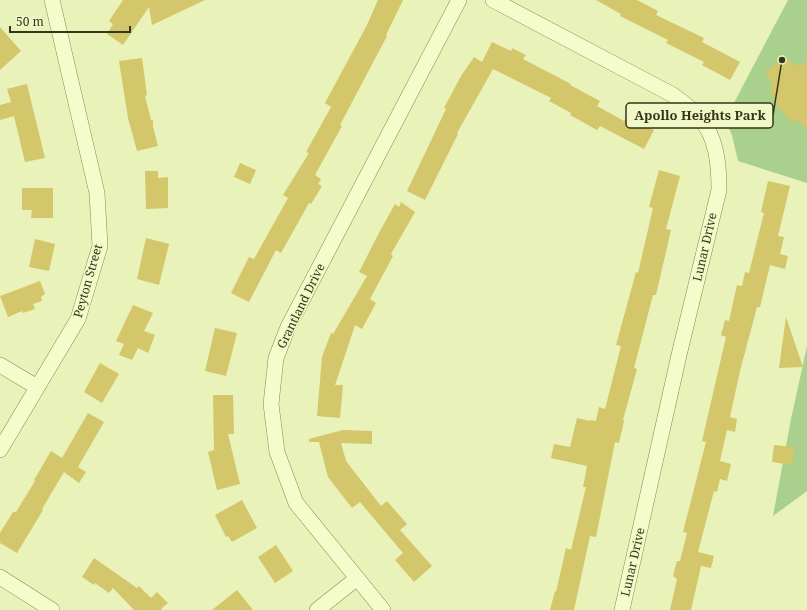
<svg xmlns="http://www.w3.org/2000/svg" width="807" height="610" font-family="'Noto Serif',serif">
  <rect width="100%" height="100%" fill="#e9f2b8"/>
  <path fill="#a9d08c" d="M788 0H807V183L738 161 732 135 725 120Z
    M807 346V491L773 516 791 419Z"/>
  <path fill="#d4c66a" d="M123 0H205L152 25 149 7 123 45 107 34 113 24 109 21Z
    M378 0H403L386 35 387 36 340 125 342 126 315 175 321 179 318 184 322 186 311 204 309 203 281 253 276 250 249 302 231 293 249 257 254 259 288 198 283 195 309 153 306 152 331 107 325 103 366 27Z
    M596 0H637L658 11 656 15 704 38 702 42 740 62 730 80 702 65 704 62 666 43 668 40 620 16 621 14Z
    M0 27 21 51 0 70Z
    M492 42 511 51 512 48 526 55 523 59 571 84 570 85 600 101 597 106 624 121 627 115 654 130 644 149 600 126 597 130 570 115 571 113 549 101 551 98 493 69 457 133 458 134 425 200 407 191 446 109 444 108 461 76 474 57 482 62Z
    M142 58 147 95 145 96 151 120H153V127L158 146 137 151 128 118 119 61Z
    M782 58H787L794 66 797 63 800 67 807 60V130L798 119 793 124 774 102 777 100 769 90 772 87 770 84 772 82 765 73Z
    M27 84 45 158 25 162 14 116 0 120V105L11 102 7 89Z
    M240 163 256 170 250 184 234 177Z
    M659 170 680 176 666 229 671 230 656 295H653L634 368 637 369 623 420 624 421 619 443 615 442 596 537 590 536 574 610H550L555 591 556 592 566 548 571 550 586 487H583L587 466 551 458 554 444 570 447 577 418 590 421V420L596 421 599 407 605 409 621 346 616 345 636 272 638 273 653 208 649 207Z
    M145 171H158V178L168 177V208L146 209Z
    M768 181 790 186 778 236 784 237 780 254 788 256 785 269 770 265 760 307H757L740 371 730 417 737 419 735 432 727 430 720 461 731 464 727 481 720 479 717 492 714 491 698 552 714 556 711 568 701 566 691 610H670L677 579 673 576 677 561H680L687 533 683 532 706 442 702 441 726 337 721 335 725 320 729 321 737 285 742 286 745 272 749 273 764 213 761 212Z
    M22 188H53V218H31L32 210H22Z
    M401 202 415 212 391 254 393 256 370 299 376 303 362 329 355 325 335 385H343L340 418 317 416 322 357 331 333 333 334 367 276 359 272 380 231 395 204 399 207Z
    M146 238 169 244 159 285 137 279Z
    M35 239 55 244 49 271 29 267Z
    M40 281 45 294 41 297 42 301 33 304 35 309 23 313 22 311 8 317 0 296Z
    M133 305 153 313 144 331 155 335 148 353 138 348 132 360 119 355 124 344 116 341Z
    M786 317 803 367 779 368Z
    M215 328 237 333 226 376 205 371Z
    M100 363 119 374 102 403 84 392Z
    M213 395H233L234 434H228L240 484 217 490 208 452 214 450Z
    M88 413 104 422 78 467 86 472 79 483 64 472 42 509 43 510 17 553 0 543V533L13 512H16L35 481 34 480 51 451 62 458Z
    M343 430 372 431V444L341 443 346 461 381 506 387 501 407 524 400 530 432 566 414 582 395 560 403 553 360 502 352 508 328 477 319 442H309V439Z
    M774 445 793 447V449H795L792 465 772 462Z
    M242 500 257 528 232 542 228 536 226 537 215 515Z
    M276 545 293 571 275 583 258 557Z
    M94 558 137 588 139 586 151 598 157 592 168 603 161 609 162 610H134L113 588 109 593 95 583 94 585 82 577Z
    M237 590 253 610H212Z"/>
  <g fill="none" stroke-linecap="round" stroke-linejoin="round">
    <defs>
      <path id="street" d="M493 0 673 95C682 102 692 108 699 117 717 137 719 165 719 190L679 355 622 610
        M0 365 37 387
        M0 450 78 319 100 246 97 193 52 0
        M0 577 52 610
        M317 610 356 579
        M383 610 296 503 277 452 271 404 276 358 288 327 459 0"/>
    </defs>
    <use href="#street" stroke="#898852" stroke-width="16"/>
    <use href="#street" stroke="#f5fccc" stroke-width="15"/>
  </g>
  <g text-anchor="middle" stroke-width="3.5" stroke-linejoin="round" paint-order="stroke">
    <g font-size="12" fill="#363419" stroke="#f1f8c8">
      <text transform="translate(705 247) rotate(-77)" y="4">Lunar Drive</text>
      <text transform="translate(88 281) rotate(-74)" y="4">Peyton Street</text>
      <text transform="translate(301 306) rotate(-64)" y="4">Grantland Drive</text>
      <text transform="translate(633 562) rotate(-77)" y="4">Lunar Drive</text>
    </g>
  </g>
  <path fill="none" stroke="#363419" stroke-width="1.5" d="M782 60L773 115"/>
  <circle fill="#363419" stroke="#f1f8c8" stroke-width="1.5" cx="782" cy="60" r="4"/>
  <rect fill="#f1f8c8" stroke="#363419" stroke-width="1.5" x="626" y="103" width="147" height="25" rx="4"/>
  <g font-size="13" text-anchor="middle" font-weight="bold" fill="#363419">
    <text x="700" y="120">Apollo Heights Park</text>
  </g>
  <path d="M10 26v6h120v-6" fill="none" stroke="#363419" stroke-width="2"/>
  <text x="16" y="26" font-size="12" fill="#363419" stroke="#f1f8c8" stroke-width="3" paint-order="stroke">50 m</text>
</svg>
